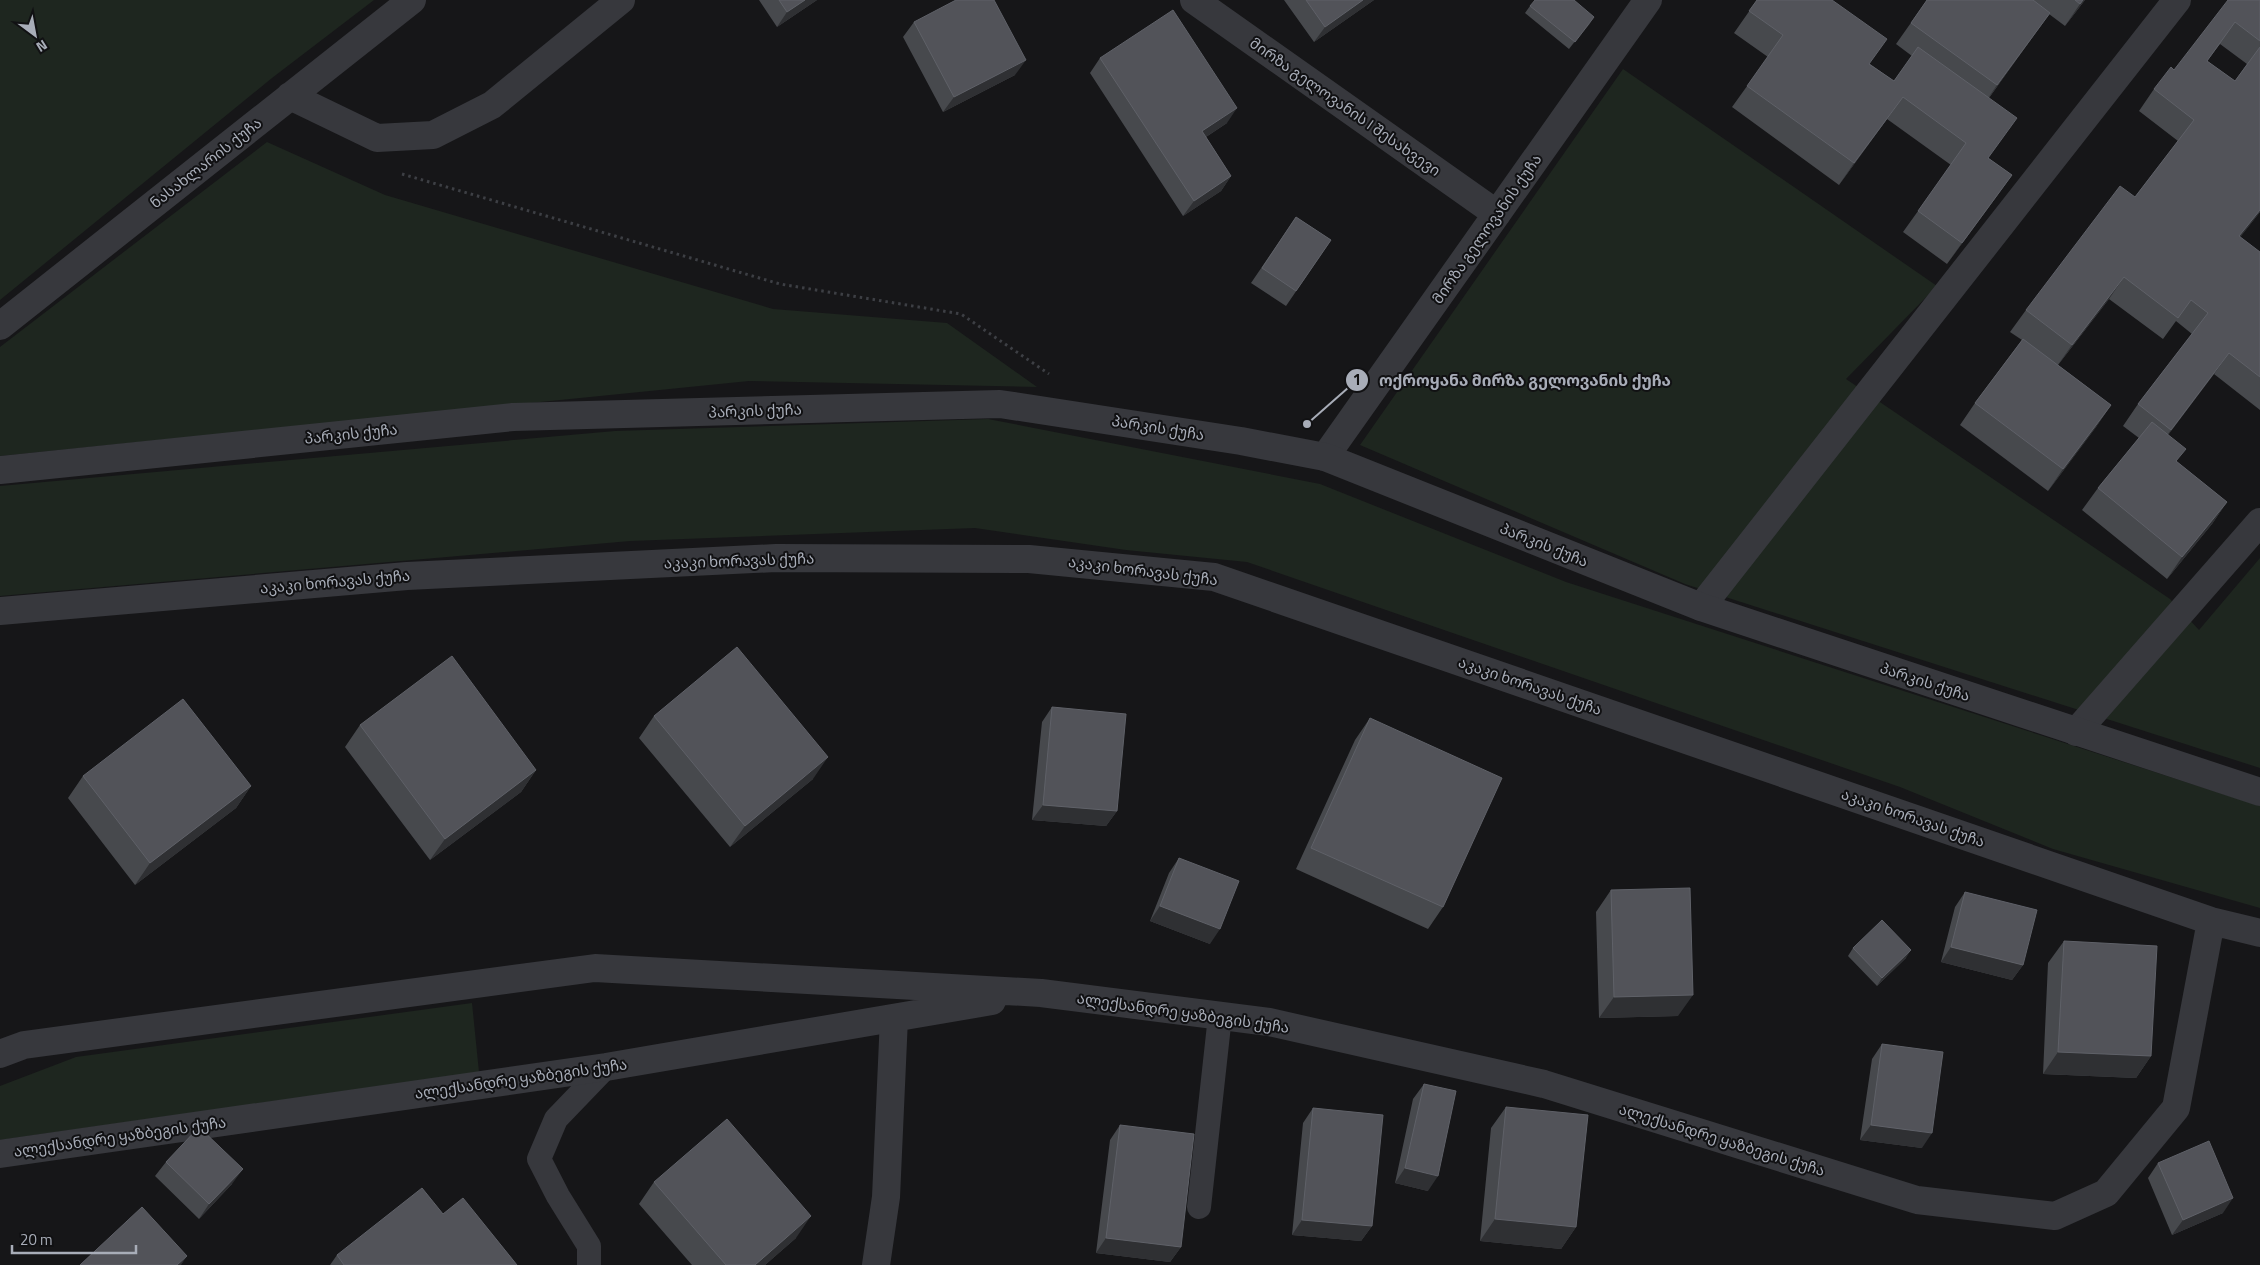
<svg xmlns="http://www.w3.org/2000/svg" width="2260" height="1265" font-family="'Titillium Web','Noto Sans Georgian',sans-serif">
  <rect width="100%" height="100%" fill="#161618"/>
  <path fill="#1e261f" d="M0 0H374L272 78 0 300Z
    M1623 69 1937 286 1846 379 2170 599 2199 630 2260 558V768L1685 584 1360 445Z
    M267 142 385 195 773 309 947 323 1037 387 749 381 0 456V347Z
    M988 419 1320 484 1566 582 2260 806V908L2053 849 1900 787 1247 562 1126 550 975 528 630 541 0 596V486L615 431Z
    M472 1003 479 1072 0 1140V1086L76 1057Z"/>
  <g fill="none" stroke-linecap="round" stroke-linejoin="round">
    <path stroke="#3d3f44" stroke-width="3" stroke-dasharray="2.5 4" stroke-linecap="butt" d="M402 174 780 284 961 314 1049 374"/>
    <path stroke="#37383d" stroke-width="24" d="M1199 1207 1220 1016
      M589 1265V1246L558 1196 539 1159 556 1119 606 1067"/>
    <path stroke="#37383d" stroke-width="28" d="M1194 0 1497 214
      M290 96 377 138 433 135 492 105 621 0
      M0 326 412 0
      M1325 457 1648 0
      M1701 607 2177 0
      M0 611 407 576 776 558 1029 559 1214 577 2211 921 2260 933
      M2076 732 2260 522
      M0 1054 24 1045 595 968 1041 993 1269 1022 1544 1084 1917 1200 2055 1216 2106 1193 2176 1108 2211 921
      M0 1154 606 1067 992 1001
      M876 1265 886 1197 894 1018"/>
    <path stroke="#37383d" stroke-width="28" d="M0 470 513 417 1000 404 1241 441 1325 457 1701 607 2260 792"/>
  </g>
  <path fill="#47494d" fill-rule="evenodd" d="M759 0H817L777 27Z
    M1284 0H1374L1314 42Z
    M1757 0 1870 64 1894 81 1912 56 1896 44 1927 0H2085L2065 26 2049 14 1989 98 1988 158 2012 175 1947 264 1903 232 1951 165 1887 119 1839 185 1732 107 1768 57 1734 33Z
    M2260 0V212L2240 237 2260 252V410L2214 374 2168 435 2177 462 2227 502 2212 524 2167 579 2082 510 2098 488 2139 438 2123 426 2138 404 2192 334 2176 321 2163 339 2109 299 2058 365 2111 405 2096 427 2048 491 1960 425 1975 403 2022 340 2010 332 2026 310 2135 197 2178 141 2139 111 2154 89 2174 70ZM2220 44 2247 64 2235 81 2207 61Z
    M1530 6 1594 17 1569 49 1525 13Z
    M914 22 1015 75 943 112 903 37Z
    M1100 58 1227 123 1206 137 1231 176 1221 191 1183 216 1090 73Z
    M1296 217 1331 240 1286 306 1251 283Z
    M1052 707 1117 811 1106 826 1032 820 1042 722Z
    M654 716 813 779 730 847 639 738Z
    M1370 718 1443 907 1428 929 1296 869 1355 740Z
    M360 725 536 770 521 792 430 860 345 747Z
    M83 776 251 786 236 808 135 885 68 798Z
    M1179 858 1210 944 1150 921 1169 873Z
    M1611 890 1678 1016 1599 1018 1596 912Z
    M1965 892 2023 965 2012 980 1941 962 1955 907Z
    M2064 941 2151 1056 2136 1078 2043 1074 2048 963Z
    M1853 948 1906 958 1877 986 1848 956Z
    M1882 1044 1922 1148 1860 1140 1872 1059Z
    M1424 1084 1428 1191 1395 1183 1413 1099Z
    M1506 1107 1576 1227 1561 1249 1480 1241 1491 1128Z
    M1313 1108 1372 1226 1361 1241 1292 1235 1303 1123Z
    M1120 1125 1181 1247 1170 1262 1096 1253 1110 1140Z
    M166 1162 232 1184 199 1219 155 1176Z
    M2158 1163 2223 1213 2172 1235 2148 1178Z
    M654 1182 796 1238 765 1265H692L639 1204Z
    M443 1214 517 1265H330L337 1255Z"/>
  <path fill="#2f3033" d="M805 0H817L777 27 787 12Z
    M1363 0H1374L1314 42 1325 27Z
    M2083 0H2085L2065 26 2080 4Z
    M2050 13 2035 34 1982 107 1997 85Z
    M1594 17 1589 25 1569 49 1575 42Z
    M1026 60 1015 75 943 112 954 97Z
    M1903 97 1839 185 1854 163Z
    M1237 108 1227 123 1192 146 1202 131Z
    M2012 175 1997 196 1947 264 1962 243Z
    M1231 176 1221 191 1183 216 1194 201Z
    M2260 210V212L2224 258 2239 236Z
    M2124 277 2109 299 2057 366 2072 345Z
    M2229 353 2214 374 2156 451 2171 430Z
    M2111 405 2096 427 2048 491 2063 469Z
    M2227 502 2212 524 2167 579 2182 557Z
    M828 757 813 779 730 847 745 826Z
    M536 770 521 792 430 860 445 839Z
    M251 786 236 808 135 885 150 863Z
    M1043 805 1117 811 1106 826 1032 820Z
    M1160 906 1220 929 1210 944 1150 921Z
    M1951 947 2023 965 2012 980 1941 962Z
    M1911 950 1906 958 1877 986 1882 978Z
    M1693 995 1678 1016 1599 1018 1614 997Z
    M2058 1052 2151 1056 2136 1078 2043 1074Z
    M1871 1125 1932 1133 1922 1148 1860 1140Z
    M1405 1168 1438 1176 1428 1191 1395 1183Z
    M243 1169 232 1184 199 1219 209 1204Z
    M2233 1198 2223 1213 2172 1235 2183 1220Z
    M811 1216 796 1238 765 1265H755Z
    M1495 1219 1576 1227 1561 1249 1480 1241Z
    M1302 1220 1372 1226 1361 1241 1292 1235Z
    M1106 1238 1181 1247 1170 1262 1096 1253Z
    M187 1256 181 1265H177Z"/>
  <path fill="#525359" stroke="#5f6168" d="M779 0H805L787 12Z
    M956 0H994L1026 60 954 97 914 22Z
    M1306 0H1363L1325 27Z
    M1535 0H1574L1594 17 1575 42 1530 6Z
    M1757 0H1832L1887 39 1869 64 1894 81 1918 47 2017 118 1988 158 2012 175 1962 243 1918 211 1966 143 1903 97 1854 163 1747 86 1783 35 1749 11Z
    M1927 0H2033L2050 13 1997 85 1911 23Z
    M2075 0H2083L2080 4Z
    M2228 0H2260V41L2235 22 2207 61 2235 81 2260 47V210L2239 236 2260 252V377L2229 353 2171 430 2138 404 2208 313 2191 300 2178 318 2124 277 2072 345 2026 310 2120 186 2135 197 2194 120 2154 89 2171 67 2174 70Z
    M1173 10 1237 108 1202 131 1231 176 1194 201 1100 58Z
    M1296 217 1331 240 1296 291 1262 268Z
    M2023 339 2111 405 2063 469 1975 403Z
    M2152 422 2186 449 2176 461 2227 502 2182 557 2098 488Z
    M737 647 828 757 745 826 654 716Z
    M452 656 536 770 445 839 360 725Z
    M183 699 251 786 150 863 83 776Z
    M1052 707 1126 714 1117 811 1043 805Z
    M1370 718 1502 778 1443 907 1311 848Z
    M1179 858 1239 881 1220 929 1160 906Z
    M1690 888 1693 995 1614 997 1611 890Z
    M1965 892 2037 910 2023 965 1951 947Z
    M1882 920 1911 950 1882 978 1853 948Z
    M2064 941 2157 946 2151 1056 2058 1052Z
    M1882 1044 1943 1052 1932 1133 1871 1125Z
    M1424 1084 1456 1091 1438 1176 1405 1168Z
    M1506 1107 1588 1115 1576 1227 1495 1219Z
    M1313 1108 1383 1115 1372 1226 1302 1220Z
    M727 1119 811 1216 755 1265H726L654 1182Z
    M1120 1125 1194 1134 1181 1247 1106 1238Z
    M199 1127 243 1169 209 1204 166 1162Z
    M2209 1141 2233 1198 2183 1220 2158 1163Z
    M422 1188 443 1214 463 1198 517 1265H344L337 1255Z
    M142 1207 187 1256 177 1265H80Z"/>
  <g text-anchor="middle" stroke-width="4" stroke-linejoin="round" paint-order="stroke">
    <g font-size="15" fill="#a8adb8" stroke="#111113">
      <text transform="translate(1345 107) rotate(35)" y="5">მირზა გელოვანის I შესახვევი</text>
      <text transform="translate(206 163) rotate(-38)" y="5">ნასახლარის ქუჩა</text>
      <text transform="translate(1487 229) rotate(-55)" y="5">მირზა გელოვანის ქუჩა</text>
      <text transform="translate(755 411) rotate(-2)" y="5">პარკის ქუჩა</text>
      <text transform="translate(1158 428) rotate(9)" y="5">პარკის ქუჩა</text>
      <text transform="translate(351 434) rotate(-6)" y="5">პარკის ქუჩა</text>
      <text transform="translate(1544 545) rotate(22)" y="5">პარკის ქუჩა</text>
      <text transform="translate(739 561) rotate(-2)" y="5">აკაკი ხორავას ქუჩა</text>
      <text transform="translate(1143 571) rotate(7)" y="5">აკაკი ხორავას ქუჩა</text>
      <text transform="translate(335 582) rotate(-5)" y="5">აკაკი ხორავას ქუჩა</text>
      <text transform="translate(1925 682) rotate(18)" y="5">პარკის ქუჩა</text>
      <text transform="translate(1530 686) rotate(19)" y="5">აკაკი ხორავას ქუჩა</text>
      <text transform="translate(1913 818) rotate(19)" y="5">აკაკი ხორავას ქუჩა</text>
      <text transform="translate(1183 1013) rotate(8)" y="5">ალექსანდრე ყაზბეგის ქუჩა</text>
      <text transform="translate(521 1079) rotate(-8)" y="5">ალექსანდრე ყაზბეგის ქუჩა</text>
      <text transform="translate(120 1137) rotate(-8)" y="5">ალექსანდრე ყაზბეგის ქუჩა</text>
      <text transform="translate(1722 1140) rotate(17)" y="5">ალექსანდრე ყაზბეგის ქუჩა</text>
    </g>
  </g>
  <path fill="none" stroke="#a8adb8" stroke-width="2" d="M1307 424L1357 380"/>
  <g fill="#a8adb8" stroke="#111113" stroke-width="2">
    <circle cx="1307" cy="424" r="5"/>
    <circle cx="1357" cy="380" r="12"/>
  </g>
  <g font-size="15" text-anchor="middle" font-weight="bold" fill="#111">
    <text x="1357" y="385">1</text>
  </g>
  <g font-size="16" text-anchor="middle" font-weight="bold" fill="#a8adb8" stroke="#111113" stroke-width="4" stroke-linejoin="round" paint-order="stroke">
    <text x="1525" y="386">ოქროყანა მირზა გელოვანის ქუჩა</text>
  </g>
  <g transform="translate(35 35) rotate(148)" stroke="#111113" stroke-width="4" paint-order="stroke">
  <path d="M0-4L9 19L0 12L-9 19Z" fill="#a8adb8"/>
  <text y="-8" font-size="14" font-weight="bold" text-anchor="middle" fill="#a8adb8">N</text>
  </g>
  <path d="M12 1245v8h124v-8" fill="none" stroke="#a8adb8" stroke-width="2.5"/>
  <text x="20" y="1245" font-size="15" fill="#a8adb8" stroke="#111113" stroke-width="4" paint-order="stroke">20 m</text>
</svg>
